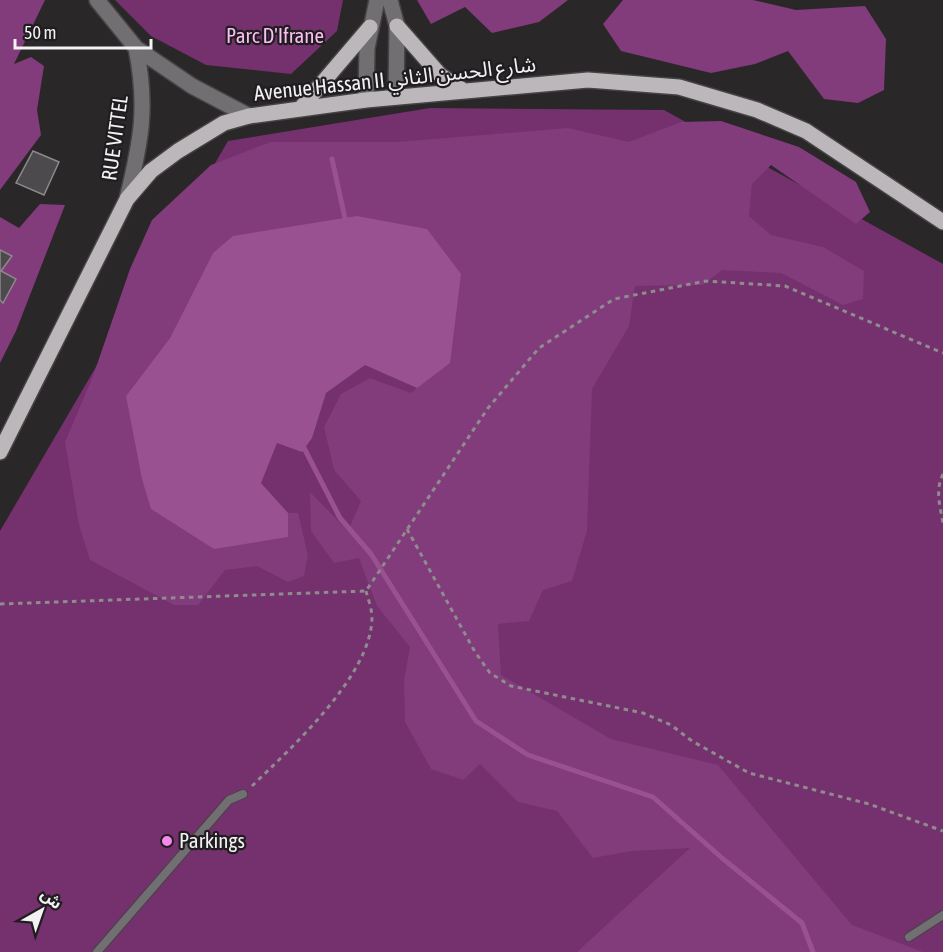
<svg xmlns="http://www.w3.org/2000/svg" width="943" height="952" font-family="'Asap Condensed','Noto Sans Arabic',sans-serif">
  <rect width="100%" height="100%" fill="#2a2729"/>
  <path fill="#75306e" d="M115 0H343L337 31 291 74 206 65 151 36Z
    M430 108 664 110 943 264V952H0V531L228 141Z"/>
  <path fill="#823b7b" d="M0 0H45L14 64 31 57 44 66 37 110 41 135 0 190Z
    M417 0H568L539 22 492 33 465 7 431 24Z
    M623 0H753L796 10 865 6 886 39 884 90 858 103 824 99 788 51 755 64 711 73 621 51 603 24Z
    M721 121 799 147 856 182 870 212 856 224 771 165 752 184 749 216 771 235 823 247 864 271 863 299 843 305 781 273 722 270 703 285 635 286 629 326 592 389 587 531 572 581 543 590 529 621 498 624 501 675 611 739 718 765 852 925 923 952H577L690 848 632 851 593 858 557 811 518 802 480 764 463 780 431 769 405 722 404 681 410 647 377 606 359 558 334 563 311 531 310 492 348 531 361 501 334 470 324 427 341 394 370 378 411 393 417 388 213 253 170 338 126 396 288 537V513H298L308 555 304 576 288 582 257 566 225 570 198 605H174L90 560 79 525 65 442 93 376 130 269 152 220 211 165 270 142H398L568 128 629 142 681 122Z
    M40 204 65 205 16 331 0 363V217L19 228Z"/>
  <path fill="#995191" d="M357 216 427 229 461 274 450 363 417 388 365 365 326 393 312 438 302 452 277 443 261 483 288 513V537L214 549 151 509 142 479 126 396 170 338 213 253 233 236Z"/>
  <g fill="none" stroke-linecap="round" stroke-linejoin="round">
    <path stroke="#995191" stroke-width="5" d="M332 159 346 223
      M302 444 340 518 371 554 476 721 528 755 653 797 722 858 802 923 813 952"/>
  </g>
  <path fill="#4d4a4d" stroke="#8d888c" stroke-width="1.5" d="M33 151 59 162 44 195 16 183Z
    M0 250 12 256 1 271 16 279 3 303 0 300Z"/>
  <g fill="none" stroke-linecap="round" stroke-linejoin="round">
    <defs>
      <path id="service" d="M909 937 943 915
        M97 952 229 800 243 794"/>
      <path id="minor" d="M390 0 397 26 396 97
        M366 100 367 48 377 0"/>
      <path id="tertiary" d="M97 0 136 48 192 86 249 116
        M127 199C141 141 148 108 136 48"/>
      <path id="primary" d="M397 26 440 75 464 91
        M300 109 370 27
        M0 452 127 199 151 171 178 151 224 123 249 116 366 100 588 80 679 87 757 110 806 131 943 222"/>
    </defs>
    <use href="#service" stroke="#464345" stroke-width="10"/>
    <use href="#minor" stroke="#464345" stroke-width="18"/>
    <use href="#tertiary" stroke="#464345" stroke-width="18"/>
    <use href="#primary" stroke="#464345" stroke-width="18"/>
    <path stroke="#8f8c8e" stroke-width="3" stroke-dasharray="4.5 4.5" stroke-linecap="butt" d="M943 474C935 490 940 506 943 523
      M407 529 475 652 490 673 511 686 643 713 671 725 692 741 749 773 869 804 943 831
      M0 604 366 591 488 408 539 348 614 299 706 281 785 286 943 353
      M252 786C291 748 371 676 372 618 372 609 368 599 366 591"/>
    <use href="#service" stroke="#716f71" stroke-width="8"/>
    <use href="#minor" stroke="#716f71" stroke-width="15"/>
    <use href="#tertiary" stroke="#716f71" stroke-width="15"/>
    <use href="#primary" stroke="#bbb7ba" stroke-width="15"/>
  </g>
  <circle fill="#f788eb" stroke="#201d20" stroke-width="2" cx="167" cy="841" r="6"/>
  <g text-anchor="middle" stroke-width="4.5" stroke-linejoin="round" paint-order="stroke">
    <g font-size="21" fill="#fbbff2" stroke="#201d20">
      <text x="275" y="43">Parc D'Ifrane</text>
    </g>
    <g font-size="21" fill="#f3f1f3" stroke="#201d20">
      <text transform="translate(395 79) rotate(-6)" y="7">Avenue Hassan II شارع الحسن الثاني</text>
      <text transform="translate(115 138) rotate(-82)" y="7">RUE VITTEL</text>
    </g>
    <g font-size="21" fill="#f3f1f3" stroke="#201d20" text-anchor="start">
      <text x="179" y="848">Parkings</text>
    </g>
  </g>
  <g transform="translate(42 910) rotate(40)" stroke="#201d20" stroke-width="4.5" paint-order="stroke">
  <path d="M0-4.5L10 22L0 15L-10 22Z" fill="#f3f1f3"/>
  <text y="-9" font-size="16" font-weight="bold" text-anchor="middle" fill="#f3f1f3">ش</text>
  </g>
  <path d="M15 39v9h136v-9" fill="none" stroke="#f3f1f3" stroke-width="3"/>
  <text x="24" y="39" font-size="18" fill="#f3f1f3" stroke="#201d20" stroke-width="4.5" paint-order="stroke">50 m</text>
</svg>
